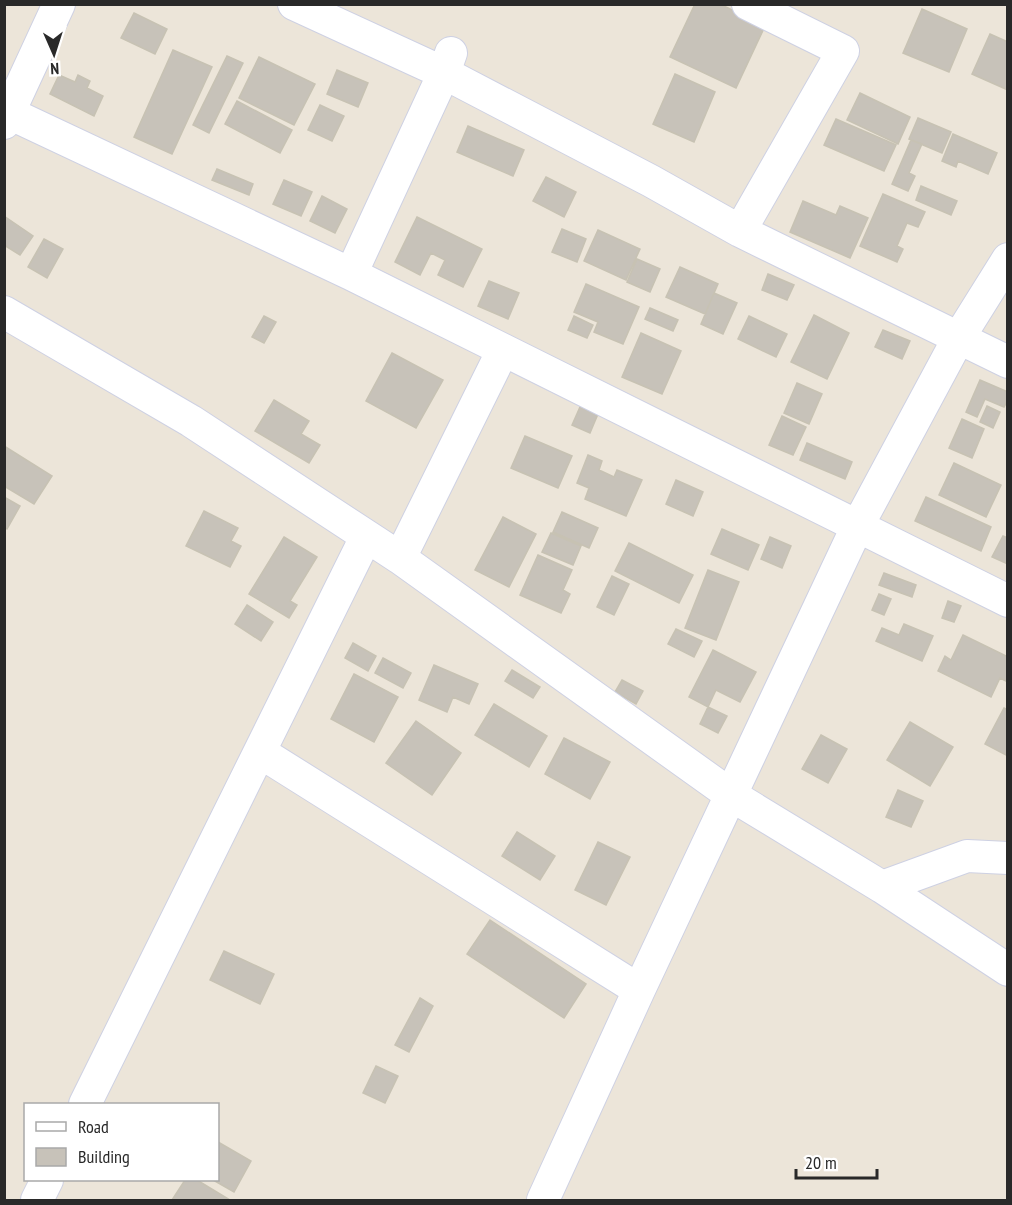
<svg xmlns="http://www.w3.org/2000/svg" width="1012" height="1205" font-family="'PT Sans Narrow',sans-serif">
  <rect width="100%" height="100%" fill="#ece5d9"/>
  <path fill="#c7c2b9" stroke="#c7c2b3" stroke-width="1.5" d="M695 4H720L765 26 736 88 670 57Z
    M922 9 967 29 949 72 903 53Z
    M134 13 167 29 155 54 121 38Z
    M990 34 1008 42V90L972 74Z
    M173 50 212 67 172 154 134 137Z
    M227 56 243 63 209 133 193 125Z
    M259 57 315 84 294 125 239 98Z
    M337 70 368 83 358 107 327 94Z
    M675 74 715 92 694 142 653 124Z
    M59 75 75 82 78 75 90 81 87 88 103 96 94 116 50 94Z
    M860 93 910 117 898 144 847 120Z
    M237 101 292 130 280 153 225 124Z
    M320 105 344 116 332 141 308 130Z
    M918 118 951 132 942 153 909 139Z
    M836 119 896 145 884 171 824 145Z
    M468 126 524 150 513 176 457 152Z
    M953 134 997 153 988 174 958 161 956 167 942 161Z
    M911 140 922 144 909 173 915 176 908 191 892 184Z
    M217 169 253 184 249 195 212 180Z
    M546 177 576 192 564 217 533 201Z
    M284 180 312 192 301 216 273 204Z
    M921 186 957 201 951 215 916 200Z
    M883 194 925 212 918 227 907 223 897 246 903 249 897 262 860 246Z
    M322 196 347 209 335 233 310 221Z
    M803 201 836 215 840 206 868 218 850 258 790 232Z
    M4 216 33 236 20 255 4 245Z
    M417 217 482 249 463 287 438 275 445 260 431 253 420 275 395 262Z
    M562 229 586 239 577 262 552 252Z
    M598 230 640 249 626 280 584 261Z
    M44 239 63 249 47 278 28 267Z
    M637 259 660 269 650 292 627 282Z
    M680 267 718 284 705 314 666 297Z
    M768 274 794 285 787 300 762 290Z
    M489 281 519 293 508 319 478 306Z
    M586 284 639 307 623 344 594 332 598 322 574 312Z
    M714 293 737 303 723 334 701 324Z
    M650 308 678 320 673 331 645 319Z
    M814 315 849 333 827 379 791 362Z
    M264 316 276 322 264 343 252 337Z
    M574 316 593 325 587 338 568 330Z
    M749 316 787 334 776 357 738 339Z
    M883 330 910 341 902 359 875 347Z
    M641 333 681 351 662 394 622 377Z
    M392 353 443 380 416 428 366 401Z
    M980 380 1008 392V400L1004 407 985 399 977 417 966 412Z
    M797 383 822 394 809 424 784 413Z
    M274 400 309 421 301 434 320 445 309 463 255 431Z
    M987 406 1000 412 993 428 980 422Z
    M580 407 598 414 590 433 572 425Z
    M782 416 806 427 793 455 769 445Z
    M962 419 984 429 972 458 949 448Z
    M525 436 572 456 558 488 511 468Z
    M807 443 852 462 845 479 800 460Z
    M4 446 52 476 34 504 4 486Z
    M588 455 602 461 599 470 614 477 617 470 642 480 626 516 585 499 589 488 577 483Z
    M954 463 1001 485 986 517 939 495Z
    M676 480 703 492 693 516 666 504Z
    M4 497 20 506 7 529 4 527Z
    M926 497 991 527 981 551 915 521Z
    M204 511 238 528 231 541 241 546 230 567 186 546Z
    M562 512 598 528 589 548 553 532Z
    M503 517 536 534 509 587 475 570Z
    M722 529 759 545 748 570 711 554Z
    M551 533 581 546 573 565 542 552Z
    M1003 536 1008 538V564L992 557Z
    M284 537 317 557 290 601 297 605 289 618 249 594Z
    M770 537 791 546 782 568 761 559Z
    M629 543 693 575 679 603 615 571Z
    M538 555 572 570 563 590 570 594 561 613 520 595Z
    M708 570 739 582 716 640 685 628Z
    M884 573 916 585 912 597 879 585Z
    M612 576 629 584 614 615 597 607Z
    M879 594 891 599 884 615 872 610Z
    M948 601 961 606 954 622 942 618Z
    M247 605 273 622 261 641 235 624Z
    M904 624 933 636 922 661 876 641 882 628 899 635Z
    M676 629 702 641 694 657 668 644Z
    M963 635 1006 656 1008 654V682L1000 678 991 697 938 671 945 656 951 660Z
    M353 643 376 656 368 671 345 658Z
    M713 650 756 672 740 702 716 690 708 707 689 697Z
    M383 658 411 673 403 688 375 673Z
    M434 665 478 684 469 704 453 697 447 712 419 700Z
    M512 670 540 687 533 698 505 681Z
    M354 674 398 697 374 742 331 719Z
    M622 680 643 691 636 704 615 692Z
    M494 704 547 736 529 767 475 735Z
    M708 707 727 716 718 733 700 724Z
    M1004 708 1008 710V756L985 744Z
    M416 721 461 753 432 795 386 763Z
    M910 722 953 747 930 786 887 760Z
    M821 735 847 749 828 783 802 769Z
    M564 738 610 762 590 799 545 774Z
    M898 790 923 801 911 827 886 817Z
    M517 832 555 856 540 880 502 856Z
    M598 842 630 857 606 905 575 890Z
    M490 920 586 984 564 1018 467 954Z
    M224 951 274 974 260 1004 210 980Z
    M420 998 433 1006 409 1052 395 1045Z
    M376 1066 398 1076 385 1103 363 1093Z
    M218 1142 251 1161 234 1192 213 1180H218Z
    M185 1180H197L230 1200H172Z"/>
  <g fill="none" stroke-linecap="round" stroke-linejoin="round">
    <defs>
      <path id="minor" d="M294 4 444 73 651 181 740 231
        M748 4 843 51 740 231 1008 362
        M9 113 351 274 1008 601
        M4 123 59 4
        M351 274 444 73 451 53
        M4 312 191 421 400 558 731 795 882 887 1008 970
        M400 558 503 350
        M260 752 639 990
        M882 887 967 856 1008 858
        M85 1104 366 537
        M37 1200 47 1180
        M543 1200 639 990 857 527 958 339 1008 259"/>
    </defs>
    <use href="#minor" stroke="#ced1e3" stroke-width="34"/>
    <use href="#minor" stroke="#fff" stroke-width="32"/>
  </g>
  <rect width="1012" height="1205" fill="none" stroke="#292929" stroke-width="12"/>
  <rect x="24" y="1103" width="195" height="78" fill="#ffffff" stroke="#a9a9a9" stroke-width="1.5"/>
  <rect x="36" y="1122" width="30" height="9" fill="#ffffff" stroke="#a9a9a9" stroke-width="1.5"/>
  <text x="78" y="1133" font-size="18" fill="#292929">Road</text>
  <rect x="36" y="1148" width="30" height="18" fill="#c7c2b9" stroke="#a9a9a9" stroke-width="1.5"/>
  <text x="78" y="1163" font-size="18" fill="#292929">Building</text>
  <g transform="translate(54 54) rotate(177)" stroke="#ffffff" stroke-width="4.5" paint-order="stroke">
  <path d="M0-4.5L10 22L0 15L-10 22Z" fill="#292929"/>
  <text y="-9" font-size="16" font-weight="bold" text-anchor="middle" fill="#292929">N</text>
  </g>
  <path d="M796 1169v9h81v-9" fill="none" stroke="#292929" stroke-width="3"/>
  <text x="805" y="1169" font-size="18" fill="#292929" stroke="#ffffff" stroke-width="4.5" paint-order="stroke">20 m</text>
</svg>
